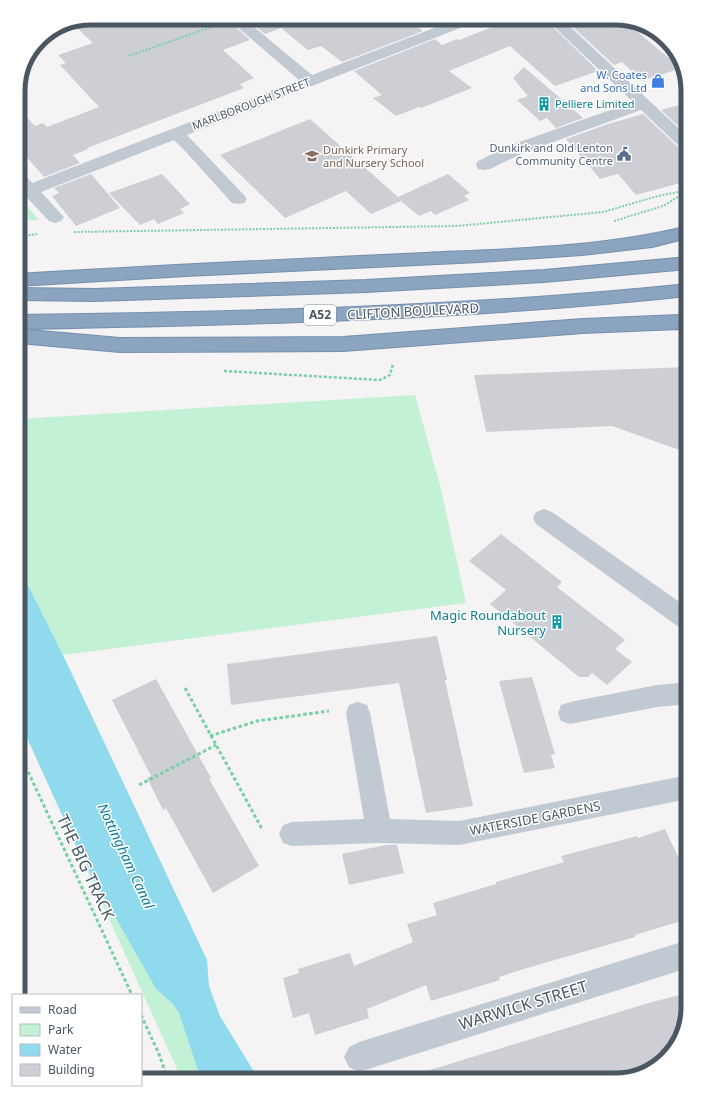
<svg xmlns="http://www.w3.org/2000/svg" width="706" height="1098" font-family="'Noto Sans',sans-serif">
  <rect width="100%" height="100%" fill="#f5f3f3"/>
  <path fill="#c3f1d5" d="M18 196 39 220 18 221Z
    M415 395 441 489 466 603 63 655 18 565V419Z
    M82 859 156 989 173 1004 179 1013 201 1080H182Z"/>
  <path fill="#90daee" d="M18 565 63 655 207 960 209 986 220 1016 259 1080H201L179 1013 173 1004 156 989 82 859 18 718Z"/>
  <path fill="#cdcfd5" d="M91 18H226L250 40 223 50 254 78 240 84 244 88 87 148 88 149 73 155 80 163 44 177 18 147V108L35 126 43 123 47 127 99 107 60 65 66 63 58 55 93 43 71 22Z
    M245 18H407L423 31 342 62 321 46 308 50 281 28 265 34Z
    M516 18H544L598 71 555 86 510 46 449 71 472 88 421 108 419 107 396 116 373 98 382 95 354 71 435 39 442 45 457 39 459 40Z
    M563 18H621L681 68 642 81 622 62 614 65Z
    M524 67 567 104 583 118 556 128 547 118 540 121 517 100 528 96 513 78Z
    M688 103V135L661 110Z
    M643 114 681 150 688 152V181L636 195 618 174 600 179 566 139 608 124Z
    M310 119 398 197 448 174 470 193 464 196 469 200 435 215 431 211 419 216 401 201 371 214 346 191 285 218 220 155Z
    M91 174 120 208 76 226 52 196 59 193 54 188Z
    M162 174 190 204 180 209 184 213 158 224 154 219 140 225 109 193Z
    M688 367V453L612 426 486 432 474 375Z
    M501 534 562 582 557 587 625 640 615 649 632 662 607 685 592 673 588 677H579L490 604 506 590 469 561Z
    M437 636 447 680H445L473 806 426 813 399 683 231 705 227 664Z
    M532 677 555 754 551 755 555 768 524 773 499 681Z
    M156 679 211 778 209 779 259 866 213 893 166 808 163 810 147 778 151 776 112 700Z
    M665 829 688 878V919L635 935V937L527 968 499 977 500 980 431 1001 426 985 367 1009 369 1018 315 1035 309 1013 293 1018 283 978 299 973 298 969 350 953 354 966 413 942 407 924 437 915 433 903 496 884V882L564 862 561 856 637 836 638 838Z
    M386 845H397L404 873 349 885 342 854Z
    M688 993V1008L678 1044 648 1072 615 1080H421L420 1073 652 1002Z"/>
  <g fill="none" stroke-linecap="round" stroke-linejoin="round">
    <defs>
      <path id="highway" d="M688 226V238L652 247 582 255 480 262 186 276 18 286V274C146 266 274 260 403 254 496 249 598 249 688 226Z
        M688 257V269L544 282 366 292 94 301 18 300V288L94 289 366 280 544 270Z
        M688 284V296C464 320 243 325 18 329V315C242 312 465 307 688 284Z
        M679 315 688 316V330L679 329 583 333 343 351 120 352 18 343V329L120 338 343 337 583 319Z"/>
    </defs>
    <use href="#highway" stroke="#7690ad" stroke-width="2"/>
    <path stroke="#7ad0a6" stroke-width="2" stroke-dasharray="2 1.5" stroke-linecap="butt" d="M129 56 214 26
      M614 221 663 206 688 191
      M74 232 457 226 603 212 658 196 688 190
      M18 237 37 234"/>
    <path stroke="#7ad0a6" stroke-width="2.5" stroke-dasharray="3 2" stroke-linecap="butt" d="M224 371 380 380 390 375 393 364"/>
    <path stroke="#7ad0a6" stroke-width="3" stroke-dasharray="3.5 2.5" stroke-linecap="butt" d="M185 688 261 827 264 828
      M210 736 257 721 329 711
      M18 750 132 995
      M139 785 216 745
      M141 1015 159 1054 168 1080"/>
    <path fill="#c1cad2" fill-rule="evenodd" d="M227 18H243L312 75 460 18H480L478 21 187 135 244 195 247 199 244 203 238 204 232 203 187 153 174 140 41 192 64 217 61 221 55 223 49 221 18 188V173L24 174 32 183 299 80Z
      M545 18H561L688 137V151L682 149 641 110 523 153 490 169 484 170 478 169 476 165 478 161 511 145 633 102Z
      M544 509 552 512 688 608V631L680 628 536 524 533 518 536 512Z
      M688 682V704L657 707 570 724 561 721 558 713 561 705 570 702 657 685Z
      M358 702 367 705 370 713 390 819 459 821 688 775V799L459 845 379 843 292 846 283 843 279 834 283 825 292 822 364 819 346 713 349 705Z
      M688 940V968L359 1072 349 1067 344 1057 349 1047 359 1042Z"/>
    <use href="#highway" fill="#8ba5c1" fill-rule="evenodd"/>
  </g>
  <defs>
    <symbol id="shop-bare" viewBox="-9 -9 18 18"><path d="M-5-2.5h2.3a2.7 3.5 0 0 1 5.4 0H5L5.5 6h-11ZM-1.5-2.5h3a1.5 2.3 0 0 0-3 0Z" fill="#3f7fe0" stroke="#fff" stroke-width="2.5" paint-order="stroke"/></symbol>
    <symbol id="building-bare" viewBox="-9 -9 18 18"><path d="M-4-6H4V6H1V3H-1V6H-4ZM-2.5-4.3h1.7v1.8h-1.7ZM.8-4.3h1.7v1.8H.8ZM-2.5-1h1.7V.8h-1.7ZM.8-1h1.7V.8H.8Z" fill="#0f9aa8" stroke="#fff" stroke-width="2.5" paint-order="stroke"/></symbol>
    <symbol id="civic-bare" viewBox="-9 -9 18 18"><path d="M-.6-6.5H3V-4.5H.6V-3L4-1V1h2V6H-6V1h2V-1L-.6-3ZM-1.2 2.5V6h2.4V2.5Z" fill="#5c6f8a" stroke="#fff" stroke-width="2.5" paint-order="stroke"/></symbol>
    <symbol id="school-bare" viewBox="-9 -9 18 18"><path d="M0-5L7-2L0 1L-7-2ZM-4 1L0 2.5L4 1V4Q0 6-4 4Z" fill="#8d6e63" stroke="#fff" stroke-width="2.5" paint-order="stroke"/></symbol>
  </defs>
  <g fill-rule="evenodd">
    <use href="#shop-bare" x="648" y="71" width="20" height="20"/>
    <use href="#building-bare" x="534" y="94" width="20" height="20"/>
    <use href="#civic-bare" x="614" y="144" width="20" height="20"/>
    <use href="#school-bare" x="302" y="146" width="20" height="20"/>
    <use href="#building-bare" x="547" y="612" width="20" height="20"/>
  </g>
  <g text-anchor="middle" stroke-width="3" stroke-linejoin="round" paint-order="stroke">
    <g font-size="11" fill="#366cbe" stroke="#fff" text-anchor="end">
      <text x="647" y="79">W. Coates<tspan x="647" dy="13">and Sons Ltd</tspan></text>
    </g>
    <g font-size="11" fill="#4a5661" stroke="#fff">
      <text transform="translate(251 104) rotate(-21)" y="4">MARLBOROUGH STREET</text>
    </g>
    <g font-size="11" fill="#0d838f" stroke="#fff" text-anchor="start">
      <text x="555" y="108">Pelliere Limited</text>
    </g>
    <g font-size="11" fill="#4e5e75" stroke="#fff" text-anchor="end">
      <text x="613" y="152">Dunkirk and Old Lenton<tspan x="613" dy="13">Community Centre</tspan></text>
    </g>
    <g font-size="11" fill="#785e54" stroke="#fff" text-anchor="start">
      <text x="323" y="154">Dunkirk Primary<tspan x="323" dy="13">and Nursery School</tspan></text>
    </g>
    <rect fill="#fff" stroke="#808990" stroke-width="1" x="304" y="305" width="32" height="20" rx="3"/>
    <g font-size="12" font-weight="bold" fill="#4a5661">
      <text x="320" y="319">A52</text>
    </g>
    <g font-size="13" fill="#4a5661" stroke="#fff">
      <text transform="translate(413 311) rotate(-3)" y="5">CLIFTON BOULEVARD</text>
      <text transform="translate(535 818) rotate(-11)" y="5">WATERSIDE GARDENS</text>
    </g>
    <g font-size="13" fill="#0d838f" stroke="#fff" text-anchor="end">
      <text x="546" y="620">Magic Roundabout<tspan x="546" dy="15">Nursery</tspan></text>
    </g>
    <g font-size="14" font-style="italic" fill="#0c7c9b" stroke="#fff">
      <text transform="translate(126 856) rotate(65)" y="5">Nottingham Canal</text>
    </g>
    <g font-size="16" fill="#4a5661" stroke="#fff">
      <text transform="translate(86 867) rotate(65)" y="6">THE BIG TRACK</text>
      <text transform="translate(523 1005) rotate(-17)" y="6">WARWICK STREET</text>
    </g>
  </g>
  <path d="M0 0H706V1098H0ZM91 25H615A66 66 0 0 1 681 91V1007A66 66 0 0 1 615 1073H91A66 66 0 0 1 25 1007V91A66 66 0 0 1 91 25Z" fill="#fff" fill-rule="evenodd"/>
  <path fill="none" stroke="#4a5661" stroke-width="5" d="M91 25H615A66 66 0 0 1 681 91V1007A66 66 0 0 1 615 1073H91A66 66 0 0 1 25 1007V91A66 66 0 0 1 91 25Z"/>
  <rect x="12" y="994" width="130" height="92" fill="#ffffff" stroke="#b7bbc0"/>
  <rect x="20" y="1007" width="20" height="6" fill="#c1cad2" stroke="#b7bbc0"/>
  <text x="48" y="1014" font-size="12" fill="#4a5661">Road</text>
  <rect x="20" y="1024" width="20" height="12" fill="#c3f1d5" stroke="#b7bbc0"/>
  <text x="48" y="1034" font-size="12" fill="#4a5661">Park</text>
  <rect x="20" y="1044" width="20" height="12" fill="#90daee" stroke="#b7bbc0"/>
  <text x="48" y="1054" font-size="12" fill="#4a5661">Water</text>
  <rect x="20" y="1064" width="20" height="12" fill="#cdcfd5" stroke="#b7bbc0"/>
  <text x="48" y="1074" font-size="12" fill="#4a5661">Building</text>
</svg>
